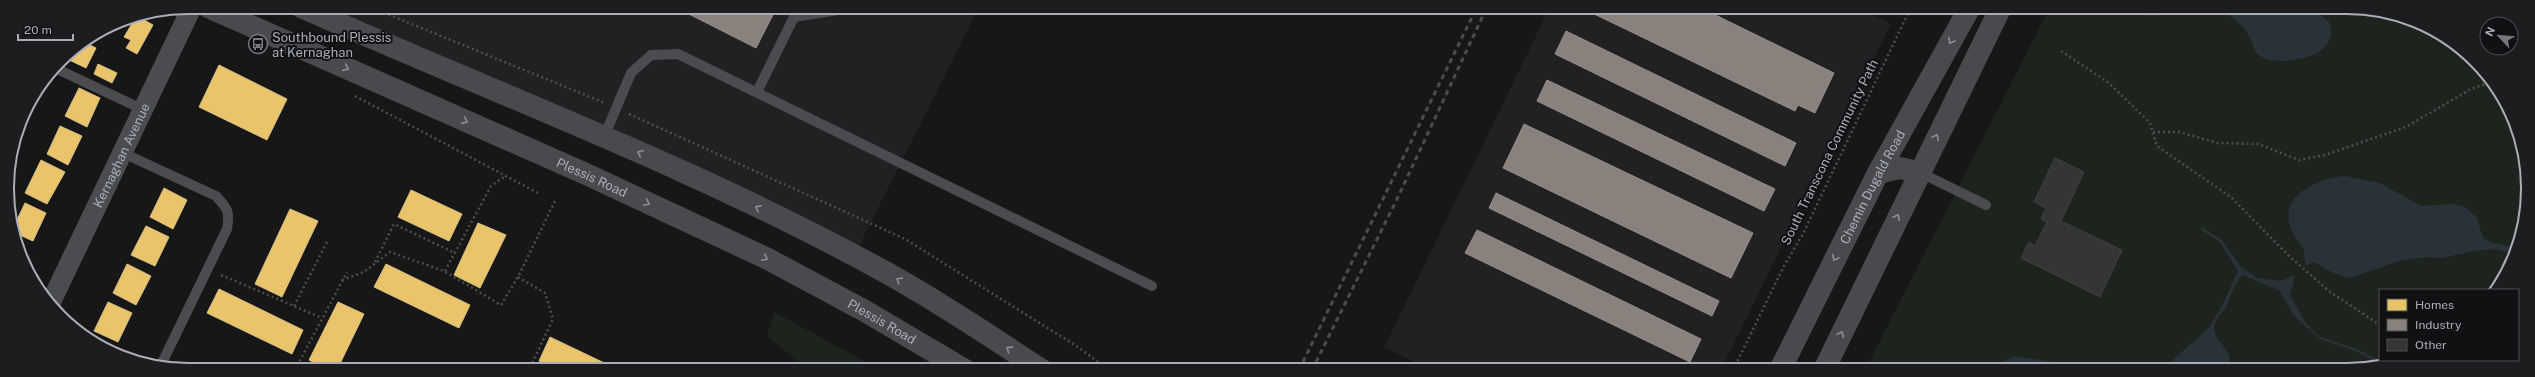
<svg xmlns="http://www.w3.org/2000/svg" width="2535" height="377" font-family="'Public Sans',sans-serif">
  <rect width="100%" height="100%" fill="#171717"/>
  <path fill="#212123" d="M313 7H979L855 254Z
    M1550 7H1856L1891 24 1721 370H1432L1384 348Z"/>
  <path fill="#1d241e" d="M2050 7H2359L2427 26 2483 69 2518 130 2528 201 2509 269 2494 290H2380V360H2394L2359 370H1865Z
    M774 312 881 370H809L767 336Z"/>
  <path fill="#2a3239" d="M2140 7H2168C2159 16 2154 18 2141 13Z
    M2214 7H2312L2329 22C2333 31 2331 40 2324 48 2313 60 2267 68 2256 52 2253 49 2253 43 2250 38 2242 23 2230 14 2214 7Z
    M2344 176 2380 183 2421 206 2452 204 2465 207 2477 218 2483 238 2492 243 2515 247 2513 254 2496 249 2474 251 2441 258 2429 257 2402 260 2350 278 2333 273 2314 262 2307 265C2303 261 2306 252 2302 246 2299 241 2295 238 2293 233 2274 197 2316 179 2344 176Z
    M2202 227 2222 240 2241 267 2257 278 2281 281 2293 275 2295 277 2290 295 2305 322 2320 337 2357 349 2384 363 2378 364 2358 352 2320 339 2295 317 2279 290 2242 275C2234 285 2232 293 2227 305 2224 313 2213 319 2214 330 2217 345 2233 347 2230 370H2161L2208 329 2222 306 2238 271 2220 242 2201 230Z
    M2016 356 2021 357 2106 370H1999L2006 360Z"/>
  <path fill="#e9c46a" stroke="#d6bd81" d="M136 17H139L153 25 137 54 126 48 131 40 124 37Z
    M86 43 96 48 86 68 65 58Z
    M98 64 117 73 112 83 94 74Z
    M219 65 287 99 267 140 199 107Z
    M79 88 100 98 87 127 65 116Z
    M60 126 82 136 68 165 47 154Z
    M41 160 65 172 47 204 25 193Z
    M164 188 187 200 173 229 150 217Z
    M411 190 462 214 449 241 398 217Z
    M25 203 46 213 33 241 15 233 14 226Z
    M290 209 318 221 282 297 255 284Z
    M478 223 506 235 480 288 454 275Z
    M146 226 169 237 155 266 131 255Z
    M19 251 25 254 23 258Z
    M127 264 151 276 136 305 113 293Z
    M386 264 470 305 459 328 374 287Z
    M219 289 303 330 292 354 207 313Z
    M108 302 132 313 118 342 94 331Z
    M338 302 364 314 337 370H328L309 360Z
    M550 337 619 370H556L539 361Z
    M98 344 114 351 113 353 108 351Z"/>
  <path fill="#8a817c" stroke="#938e8e" d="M675 7H777L756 48Z
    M1588 7H1699L1834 73 1815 113 1798 105 1795 111 1586 10Z
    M1566 31 1796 143 1785 166 1555 54Z
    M1547 80 1775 189 1764 211 1537 101Z
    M1524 124 1753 233 1731 278 1503 168Z
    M1496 193 1719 301 1712 316 1489 208Z
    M1477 230 1701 339 1690 362 1465 253Z"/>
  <path fill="#353536" stroke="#3f4043" d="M2055 158 2084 172 2061 221 2122 250 2100 297 2021 258 2029 242 2035 246 2047 222 2041 219 2046 208 2034 202Z"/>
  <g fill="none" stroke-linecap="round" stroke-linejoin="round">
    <path stroke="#4d4e52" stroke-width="2.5" stroke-dasharray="2 3" stroke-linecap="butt" d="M370 7 605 103
      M2061 51 2109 83 2150 123 2157 146 2232 198 2289 256 2330 292 2380 325
      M355 96 538 193
      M629 114 905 239 1078 347 1109 370
      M2153 132H2179L2218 143 2258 144 2299 160 2325 155 2406 127 2471 89 2491 82
      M375 262 394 224 455 253
      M445 271 491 186 504 177
      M221 275 322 318
      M518 277 545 293 553 319 529 370
      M342 280 364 272 390 252 444 271 501 305 518 277 555 201
      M294 306 327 242
      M295 370 347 272
      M1733 370 1785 264 1803 234 1911 7"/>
    <path stroke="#4b4c50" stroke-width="10" d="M55 68 144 110
      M757 92 794 17 857 7
      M604 137 631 73 651 55 678 54 1152 286
      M123 153 216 196C228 209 230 212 227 229L161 365
      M1919 172 1986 205"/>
    <path stroke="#4b4c50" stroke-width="20" id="s1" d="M50 304 192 7"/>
    <g stroke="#4a4a4e" stroke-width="22">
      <path id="s2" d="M208 7 586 174 766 258 865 311 965 370"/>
      <path d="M301 7C497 94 699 169 887 273 940 302 991 337 1042 370"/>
      <path d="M1878 173 1899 168 1919 172"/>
      <path id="s3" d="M1780 370 1878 173 1970 7"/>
      <path d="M1824 370 2001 7"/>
    </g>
    <path stroke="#4b4c4f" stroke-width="3" stroke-dasharray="5 4" stroke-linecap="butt" d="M1299 370 1477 7
      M1312 370 1399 195 1487 7"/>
  </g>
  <defs><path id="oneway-chevron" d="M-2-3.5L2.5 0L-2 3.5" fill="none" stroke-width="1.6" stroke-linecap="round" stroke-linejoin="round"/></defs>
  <g stroke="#8c8f98">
    <use href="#oneway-chevron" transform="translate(1951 41) rotate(119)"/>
    <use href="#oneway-chevron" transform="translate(346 68) rotate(24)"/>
    <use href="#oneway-chevron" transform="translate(465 121) rotate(24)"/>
    <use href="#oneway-chevron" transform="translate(1936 137) rotate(-64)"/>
    <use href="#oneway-chevron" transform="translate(640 153) rotate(-156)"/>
    <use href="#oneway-chevron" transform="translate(647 203) rotate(25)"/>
    <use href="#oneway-chevron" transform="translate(758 208) rotate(-154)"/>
    <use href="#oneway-chevron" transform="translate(1897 217) rotate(-64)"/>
    <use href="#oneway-chevron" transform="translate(765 258) rotate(26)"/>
    <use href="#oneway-chevron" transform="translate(1835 258) rotate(116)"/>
    <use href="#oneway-chevron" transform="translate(899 280) rotate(-148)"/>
    <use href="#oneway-chevron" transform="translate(1841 334) rotate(-64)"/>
    <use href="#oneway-chevron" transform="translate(1009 349) rotate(-147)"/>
  </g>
  <defs>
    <symbol id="bus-ring" viewBox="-11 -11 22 22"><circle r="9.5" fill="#111113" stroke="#757880" stroke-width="1.5"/><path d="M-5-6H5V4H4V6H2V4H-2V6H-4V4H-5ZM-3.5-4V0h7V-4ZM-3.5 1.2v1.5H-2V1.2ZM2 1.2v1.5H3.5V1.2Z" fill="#757880"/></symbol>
  </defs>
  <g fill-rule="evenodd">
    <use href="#bus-ring" x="247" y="33" width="22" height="22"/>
  </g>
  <g text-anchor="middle" stroke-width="4" stroke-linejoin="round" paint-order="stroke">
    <g font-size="13" fill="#a8adb8" stroke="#111113" text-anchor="start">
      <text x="272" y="42">Southbound Plessis<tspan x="272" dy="15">at Kernaghan</tspan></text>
    </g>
    <g font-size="13" fill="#a8adb8" stroke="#111113">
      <text transform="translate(1829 152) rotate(-64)" y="5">South Transcona Community Path</text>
      <text dy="5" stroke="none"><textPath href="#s1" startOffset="165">Kernaghan Avenue</textPath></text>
      <text dy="5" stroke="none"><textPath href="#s2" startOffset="420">Plessis Road</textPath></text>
      <text dy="5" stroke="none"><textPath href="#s3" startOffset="205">Chemin Dugald Road</textPath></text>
      <text dy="5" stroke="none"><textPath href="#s2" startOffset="744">Plessis Road</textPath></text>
    </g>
  </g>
  <path d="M0 0H2535V377H0ZM188 14H2347A174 174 0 0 1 2521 188V189A174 174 0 0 1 2347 363H188A174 174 0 0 1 14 189V188A174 174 0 0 1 188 14Z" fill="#1d1d20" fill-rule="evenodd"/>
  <path fill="none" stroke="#a8adb8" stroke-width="2" d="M188 14H2347A174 174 0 0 1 2521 188V189A174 174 0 0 1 2347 363H188A174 174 0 0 1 14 189V188A174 174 0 0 1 188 14Z"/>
  <rect x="2379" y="289" width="140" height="72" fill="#111113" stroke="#4d4f55"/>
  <rect x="2387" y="299" width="20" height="12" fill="#e9c46a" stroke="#4d4f55"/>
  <text x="2415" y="309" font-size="12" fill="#a8adb8">Homes</text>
  <rect x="2387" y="319" width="20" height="12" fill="#8a817c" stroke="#4d4f55"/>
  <text x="2415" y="329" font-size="12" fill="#a8adb8">Industry</text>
  <rect x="2387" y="339" width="20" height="12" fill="#353536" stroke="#4d4f55"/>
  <text x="2415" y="349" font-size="12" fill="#a8adb8">Other</text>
  <g transform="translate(2499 36) rotate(296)"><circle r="19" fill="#111113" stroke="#4d4f55"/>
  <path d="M0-3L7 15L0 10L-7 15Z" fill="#757880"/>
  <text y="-6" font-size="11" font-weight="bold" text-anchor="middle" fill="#a8adb8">N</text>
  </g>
  <path d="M18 34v6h55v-6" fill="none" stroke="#a8adb8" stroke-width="2"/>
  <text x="24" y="34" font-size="12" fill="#a8adb8" stroke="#111113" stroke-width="3" paint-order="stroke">20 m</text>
</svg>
